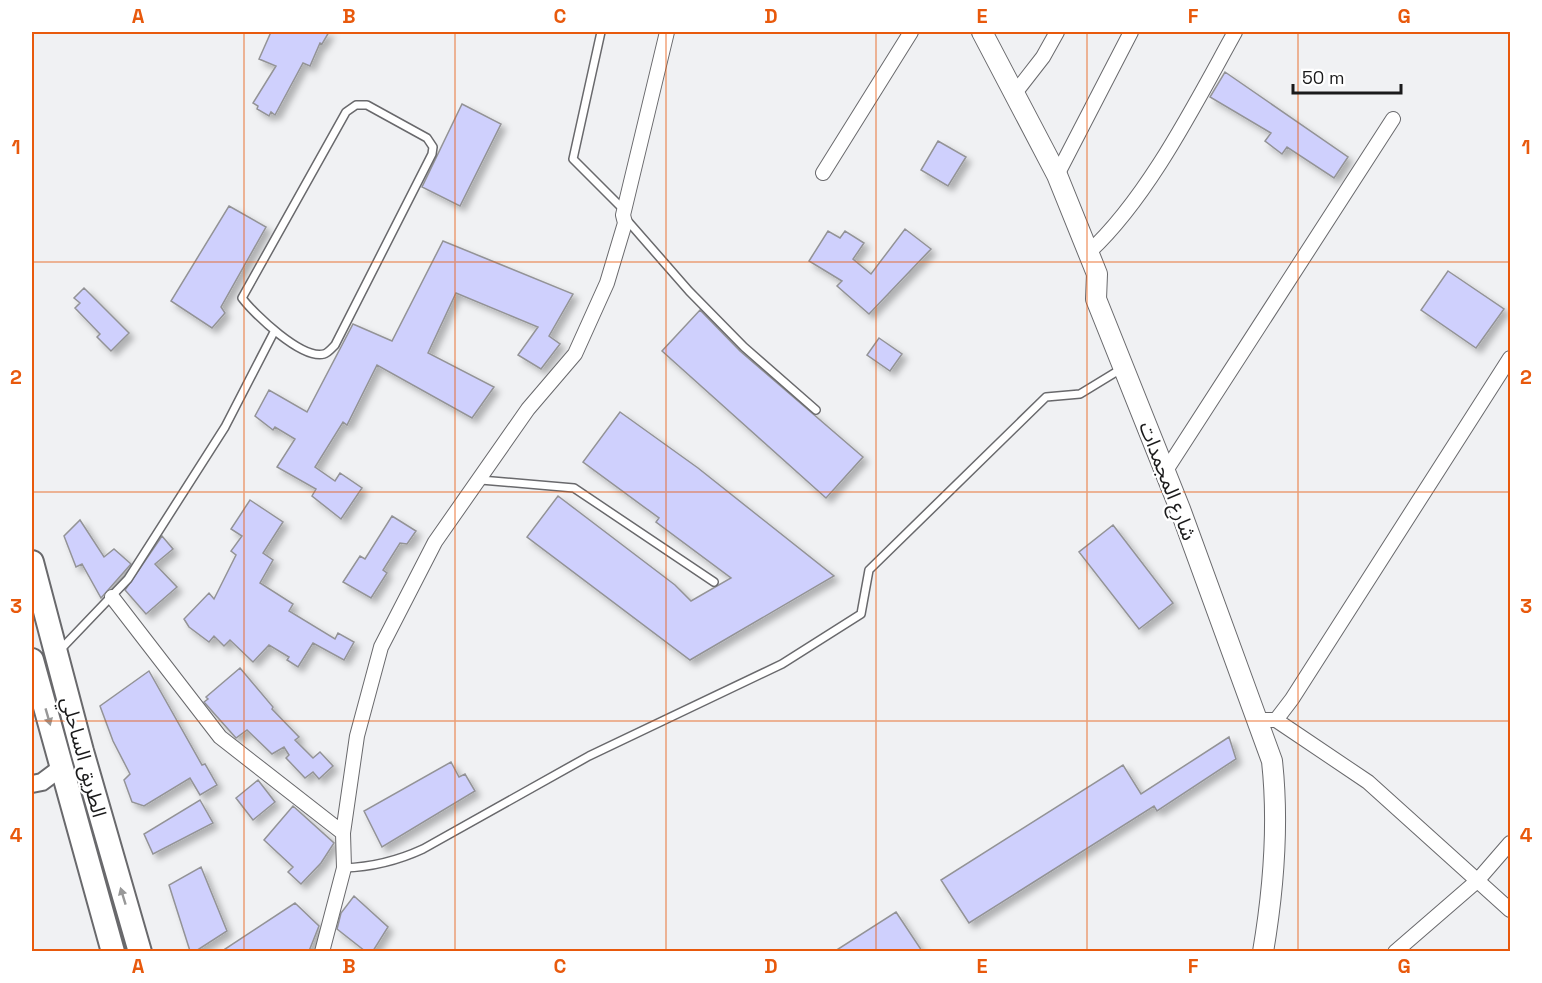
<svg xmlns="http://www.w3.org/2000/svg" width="1542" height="983" font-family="'Space Grotesk','Noto Sans Arabic',sans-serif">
  <defs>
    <filter id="shadow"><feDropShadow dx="5" dy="5" stdDeviation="3" flood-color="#0004"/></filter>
  </defs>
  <rect width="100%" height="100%" fill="#f0f1f3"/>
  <path fill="#cfd0fd" stroke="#939396" stroke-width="1.5" filter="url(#shadow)" d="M271 32H329L322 44 320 43 310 66 303 63 275 115 271 112 269 116 257 109 258 106 253 103 276 66 259 59Z
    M1225 72 1348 157 1334 178 1287 147 1282 154 1265 141 1271 133 1210 97Z
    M462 104 501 124 460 206 422 187Z
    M938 141 966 157 948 186 921 170Z
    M229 206 266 227 221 307 225 313 212 328 171 301Z
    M905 229 931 249 869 314 837 286 842 281 809 261 828 231 840 238 845 231 864 243 853 259 871 274Z
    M443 241 573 294 549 336 560 344 541 369 518 355 538 327 456 293 428 353 494 387 472 418 377 365 347 425 343 422 315 467 335 481 340 473 362 488 341 519 312 496 316 489 277 467 295 439 275 427 273 430 255 416 269 390 307 412 353 324 392 341Z
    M1448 271 1504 309 1476 348 1421 310Z
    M84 288 129 333 111 351 97 337 100 334 75 308 80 303 74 298Z
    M700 310 740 351 863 457 826 498 662 351Z
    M879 338 902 354 890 371 867 355Z
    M620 412 698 468 834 576 690 660 527 537 558 496 675 585 691 601 731 578 656 522 659 518 583 462Z
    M250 500 283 522 263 553 273 560 260 583 293 604 289 611 335 639 338 633 354 642 344 660 313 643 298 667 287 660 289 657 269 645 253 662 230 640 224 646 214 636 209 642 189 627 184 619 209 593 214 599 236 555 231 551 242 536 231 529Z
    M392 516 416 531 407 544 400 543 383 570 387 573 371 598 343 582 360 556 365 559Z
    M80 520 104 557 114 549 131 564 101 598 82 564 76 567 64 536Z
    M1113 525 1173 603 1139 629 1079 552Z
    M162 536 173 549 155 564 177 587 146 614 125 590Z
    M240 668 273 707 272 709 299 737 295 740 313 758 320 752 333 766 319 779 313 772 305 778 286 758 289 755 284 747 272 754 247 730 236 738 204 702 208 699 206 697Z
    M149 671 202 765 205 764 217 785 200 795 190 778 144 806 132 802 124 780 130 774 113 741 100 706Z
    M1229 737 1236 759 1157 811 1154 806 969 923 941 880 1123 765 1141 794Z
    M451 762 459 777 465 774 475 791 382 847 364 811Z
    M258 780 275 802 253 820 236 798Z
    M200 800 213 823 153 854 144 834Z
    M293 806 334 843 321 863 301 884 288 872 293 867 264 840Z
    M201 867 227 931 196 951H190L169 885Z
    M354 896 388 927 373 951H365L337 929 341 913Z
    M295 903 319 926 309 951H222Z
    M896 912 922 951H835Z"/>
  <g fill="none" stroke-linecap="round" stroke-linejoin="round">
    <defs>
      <path id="service" d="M601 32 573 159 623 209
        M356 105H367L427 138 433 147 432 154 335 345C332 348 328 353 324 354 302 360 254 314 242 298L346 112Z
        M626 219 689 291 744 347 816 410
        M481 480 574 488 714 582
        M61 649 128 579 225 427 274 332
        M344 868C373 867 397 861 423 849L589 756 782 664 861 614 869 570 1046 397 1080 394 1121 369"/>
      <path id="minor" d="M1015 93 1043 57 1057 32
        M823 173 911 32
        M1057 175 1131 32
        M1088 253C1148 198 1195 104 1235 32
        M1165 472 1393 119
        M112 597 220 737 343 833
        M1258 720H1276L1292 699 1510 358
        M1276 720 1368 782 1510 910
        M322 952 344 868 343 833 357 736 381 647 435 542 528 409 575 354 607 283 625 223 623 215 667 32
        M1395 952 1477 881 1510 843"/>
      <path id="tertiary" d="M32 784 42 782 62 767"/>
      <path id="secondary" d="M982 32 1057 175 1097 274 1096 299 1180 509 1272 761C1279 825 1274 887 1263 952"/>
      <path id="trunk" d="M32 562 82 751 140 952
        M32 660 113 952"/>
    </defs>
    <use href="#service" stroke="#69696c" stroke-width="10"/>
    <use href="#minor" stroke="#69696c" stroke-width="16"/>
    <use href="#tertiary" stroke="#69696c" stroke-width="20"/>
    <use href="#secondary" stroke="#69696c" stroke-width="22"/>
    <use href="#trunk" stroke="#69696c" stroke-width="26"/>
    <use href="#service" stroke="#fff" stroke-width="7"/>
    <use href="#minor" stroke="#fff" stroke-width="14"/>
    <use href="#tertiary" stroke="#fff" stroke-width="16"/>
    <use href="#secondary" stroke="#fff" stroke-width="20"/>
    <use href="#trunk" stroke="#fff" stroke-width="22"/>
  </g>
  <defs><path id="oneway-solid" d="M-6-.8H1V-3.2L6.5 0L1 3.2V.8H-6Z" transform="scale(1.5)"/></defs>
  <g fill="#989898">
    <use href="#oneway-solid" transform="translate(48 717) rotate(74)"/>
    <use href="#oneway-solid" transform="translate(123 896) rotate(-107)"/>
  </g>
  <path fill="none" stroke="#e8590c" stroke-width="1.5" stroke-opacity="0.55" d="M244 32V952M455 32V952M666 32V952M876 32V952M1087 32V952M1298 32V952M32 262H1510M32 492H1510M32 721H1510"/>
  <g text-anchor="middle" stroke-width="4.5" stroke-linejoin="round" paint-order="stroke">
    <g font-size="20" fill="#1a1a1b" stroke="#fff">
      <text transform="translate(1168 481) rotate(69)" y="7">شارع المجمدات</text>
      <text transform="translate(84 757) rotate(75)" y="7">الطريق الساحلي</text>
    </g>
  </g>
  <rect width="1542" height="983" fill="none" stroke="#ffffff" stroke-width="66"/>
  <path d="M1293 84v9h108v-9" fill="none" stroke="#1a1a1b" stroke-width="3"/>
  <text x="1302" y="84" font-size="18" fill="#1a1a1b" stroke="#ffffff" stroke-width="4.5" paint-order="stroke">50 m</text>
  <rect x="33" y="33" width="1476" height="917" fill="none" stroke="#e8590c" stroke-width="2"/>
  <g font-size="20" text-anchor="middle" font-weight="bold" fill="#e8590c">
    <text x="138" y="23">A</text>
    <text x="349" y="23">B</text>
    <text x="560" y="23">C</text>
    <text x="771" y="23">D</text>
    <text x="982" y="23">E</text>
    <text x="1193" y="23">F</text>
    <text x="1404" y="23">G</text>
    <text x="16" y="154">1</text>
    <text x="1526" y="154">1</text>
    <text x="16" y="384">2</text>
    <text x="1526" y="384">2</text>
    <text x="16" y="613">3</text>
    <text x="1526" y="613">3</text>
    <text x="16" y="842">4</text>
    <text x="1526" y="842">4</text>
    <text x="138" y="973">A</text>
    <text x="349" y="973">B</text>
    <text x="560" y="973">C</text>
    <text x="771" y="973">D</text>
    <text x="982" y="973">E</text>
    <text x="1193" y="973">F</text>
    <text x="1404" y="973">G</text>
  </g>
</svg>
